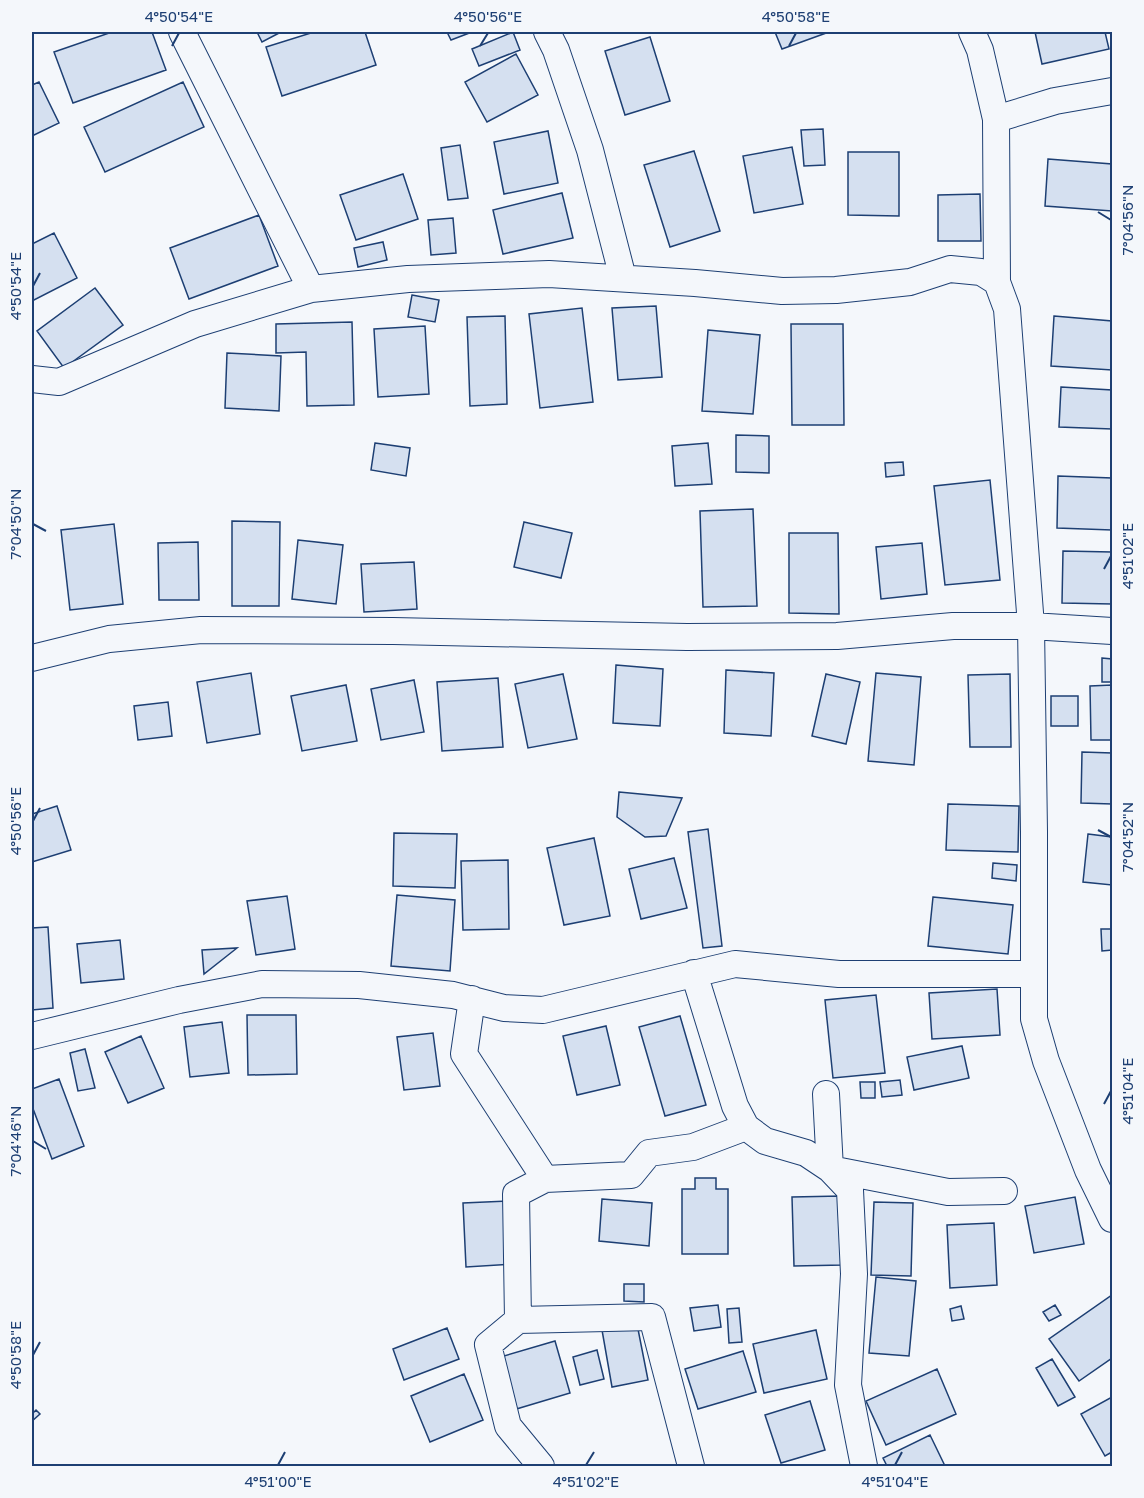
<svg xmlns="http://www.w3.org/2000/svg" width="1144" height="1498" font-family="'Golos Text',sans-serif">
  <rect width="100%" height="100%" fill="#f4f7fb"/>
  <path fill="#d5e0f0" stroke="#1d3f73" stroke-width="1.5" d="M112 32H152L166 70 73 103 54 52Z
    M257 32H281L262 42Z
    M314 32H365L376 65 282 96 266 47Z
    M447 32H472L451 40Z
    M513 32 520 50 479 66 472 49Z
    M775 32H829L782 49Z
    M1035 32H1105L1109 49 1042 64Z
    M650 37 670 101 625 115 605 51Z
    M516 54 538 95 487 122 465 82Z
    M39 82 59 123 32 136V85Z
    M183 82 204 127 105 172 84 127Z
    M823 129 825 165 804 166 801 130Z
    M548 131 558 183 504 194 494 142Z
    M460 145 468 198 448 200 441 148Z
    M792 147 803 204 754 213 743 156Z
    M694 151 720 231 670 247 644 165Z
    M848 152H899V216L848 215Z
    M1048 159 1112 164V211L1045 206Z
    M403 174 418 219 356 240 340 195Z
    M562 193 573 238 503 254 493 210Z
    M980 194 981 241H938V195Z
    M259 215 278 266 189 299 170 248Z
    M453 218 456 253 431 255 428 220Z
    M54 233 77 278 32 301V244Z
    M383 242 387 260 358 267 354 248Z
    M95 288 123 325 64 368 37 331Z
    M412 295 439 300 435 322 408 317Z
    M656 306 662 377 618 380 612 308Z
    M582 308 593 402 540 408 529 314Z
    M505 316 507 404 470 406 467 317Z
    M1054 316 1112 321V370L1051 366Z
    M352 322 354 405 307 406 306 352 276 353V324Z
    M791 324H843L844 425H792Z
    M425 326 429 394 378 397 374 329Z
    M708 330 760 335 753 414 702 411Z
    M227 353 281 356 279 411 225 408Z
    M1061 387 1112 390V429L1059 427Z
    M736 435 769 436V473L736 472Z
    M375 443 410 448 406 476 371 470Z
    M708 443 712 484 675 486 672 446Z
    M903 462 904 475 886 477 885 463Z
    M1058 476 1112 478V530L1057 528Z
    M990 480 1000 580 945 585 934 486Z
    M753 509 757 606 703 607 700 511Z
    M232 521 280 522 279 606H232Z
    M524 522 572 533 561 578 514 567Z
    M114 524 123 604 70 610 61 530Z
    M789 533H838L839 614 789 613Z
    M298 540 343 545 336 604 292 599Z
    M198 542 199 600H159L158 543Z
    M922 543 927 594 881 599 876 547Z
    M1063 551 1112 552V604L1062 603Z
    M414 562 417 609 364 612 361 564Z
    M1102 658 1112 659V682H1102Z
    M616 665 663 669 660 726 613 723Z
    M726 670 774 673 771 736 724 733Z
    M251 673 260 734 207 743 197 682Z
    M876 673 921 677 914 765 868 761Z
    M563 674 577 739 528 748 515 684Z
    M826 674 860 682 846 744 812 736Z
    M1010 674 1011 747H970L968 675Z
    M498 678 503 747 442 751 437 682Z
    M414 680 424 732 381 740 371 689Z
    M346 685 357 741 302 751 291 696Z
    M1112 685V740H1091L1090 686Z
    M1051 696H1078V726H1051Z
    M168 702 172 736 138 740 134 706Z
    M1082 752 1112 753V804L1081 803Z
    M619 792 682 798 666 836 645 837 617 817Z
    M948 804 1019 806 1018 852 946 850Z
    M57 806 71 850 32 862V814Z
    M708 829 722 946 703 948 688 832Z
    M394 833 457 834 455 888 393 886Z
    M1088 834 1112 837V885L1083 882Z
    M594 838 610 916 564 925 547 848Z
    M674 858 687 908 641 919 629 869Z
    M508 860 509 929 463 930 461 861Z
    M993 863 1017 865 1016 881 992 878Z
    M397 895 455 900 450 971 391 966Z
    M287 896 295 949 256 955 247 901Z
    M933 897 1013 905 1008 954 928 946Z
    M48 927 53 1008 32 1010V928Z
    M1101 929H1112V950L1102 951Z
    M120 940 124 979 81 983 77 944Z
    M237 948 204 974 202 950Z
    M997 989 1000 1035 932 1039 929 993Z
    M876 995 885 1073 833 1078 825 1000Z
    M247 1015H296L297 1074 248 1075Z
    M680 1016 706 1105 665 1116 639 1027Z
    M222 1022 229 1073 190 1077 184 1027Z
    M606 1026 620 1085 577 1095 563 1036Z
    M433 1033 440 1086 404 1090 397 1037Z
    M141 1036 164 1088 128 1103 105 1052Z
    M962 1046 969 1078 914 1090 907 1057Z
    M85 1049 95 1088 78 1091 70 1053Z
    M59 1079 84 1146 52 1159 32 1106V1089Z
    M900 1080 902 1095 882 1097 880 1082Z
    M860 1082H875V1098H861Z
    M695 1178H716V1189H728V1254H682V1189H695Z
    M841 1196 843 1265 794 1266 792 1197Z
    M1075 1197 1084 1244 1034 1253 1025 1206Z
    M602 1199 652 1203 649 1246 599 1241Z
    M508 1201 512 1264 466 1267 463 1203Z
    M874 1202 913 1203 911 1276 871 1275Z
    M994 1223 997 1285 950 1288 947 1225Z
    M876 1277 916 1281 909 1356 869 1353Z
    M624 1284H644V1302L624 1301Z
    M1112 1295V1358L1079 1381 1049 1339Z
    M718 1305 721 1327 694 1331 690 1308Z
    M1055 1305 1061 1315 1049 1321 1043 1312Z
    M961 1306 964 1319 952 1321 950 1309Z
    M739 1308 742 1342 729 1343 727 1309Z
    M637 1324 648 1380 612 1387 602 1330Z
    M447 1328 459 1359 404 1380 393 1349Z
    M816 1330 827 1379 764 1393 753 1344Z
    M555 1341 570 1393 513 1410 497 1358Z
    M597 1350 604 1379 580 1385 573 1357Z
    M743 1351 756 1392 698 1409 685 1369Z
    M1052 1359 1075 1397 1058 1406 1036 1368Z
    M937 1369 956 1414 886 1445 866 1401Z
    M464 1374 483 1420 430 1442 411 1396Z
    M1112 1397V1452L1105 1456 1081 1414Z
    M810 1401 825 1450 781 1463 765 1415Z
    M36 1410 40 1414 32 1421V1414Z
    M930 1435 945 1466H887L883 1458Z"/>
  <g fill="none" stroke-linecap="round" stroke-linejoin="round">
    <defs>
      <path id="minor" d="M182 32 311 289
        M547 32 556 50 590 150 623 278
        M972 32 980 50 996 119 997 282 1007 309 1031 626 1034 832V1019L1046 1061 1088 1170 1112 1219
        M996 119 1055 101 1112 91
        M32 379 59 382 195 324 311 289 408 279 549 274 695 283 782 291 836 290 910 282 950 269 981 272 997 282
        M32 658 109 639 201 630 393 631 687 637 837 636 953 626H1031L1112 631
        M694 973 735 1106 746 1127 765 1141 806 1153 830 1169 850 1190 854 1274 848 1385 864 1466
        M472 999 464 1054 545 1179 631 1175 649 1153 693 1147 746 1127
        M32 1036 179 1000 262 984 359 985 453 995 504 1008 543 1010 735 964 839 974H1033
        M826 1094 830 1169 948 1192 1004 1191
        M545 1179 516 1194 518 1320 652 1317 691 1466
        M518 1320 488 1345 508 1426 541 1466"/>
    </defs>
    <use href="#minor" stroke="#1d3f73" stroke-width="28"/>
    <use href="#minor" stroke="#f4f7fb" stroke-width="26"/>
  </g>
  <path fill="none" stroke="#1d3f73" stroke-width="2" d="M172 46 179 33M480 46 488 33M789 46 796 33M1098 212 1111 220M33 286 40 273M33 524 46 531M1104 569 1111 556M33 821 40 808M1098 830 1111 837M1104 1104 1111 1091M33 1141 46 1149M33 1355 40 1342M278 1465 285 1452M586 1465 594 1452M895 1465 902 1452"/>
  <rect width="1144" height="1498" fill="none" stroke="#f4f7fb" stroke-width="66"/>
  <rect x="33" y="33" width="1078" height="1432" fill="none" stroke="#1d3f73" stroke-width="2"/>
  <g font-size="15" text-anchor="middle" fill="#1d3f73">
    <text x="179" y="22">4°50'54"E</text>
    <text x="488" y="22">4°50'56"E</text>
    <text x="796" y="22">4°50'58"E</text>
    <text transform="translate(1128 220) rotate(-90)" y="5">7°04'56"N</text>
    <text transform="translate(16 286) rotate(-90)" y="5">4°50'54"E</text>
    <text transform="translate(16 524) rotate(-90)" y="5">7°04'50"N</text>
    <text transform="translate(1128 556) rotate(-90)" y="5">4°51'02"E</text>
    <text transform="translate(16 821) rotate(-90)" y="5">4°50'56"E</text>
    <text transform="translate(1128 837) rotate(-90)" y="5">7°04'52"N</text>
    <text transform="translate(1128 1091) rotate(-90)" y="5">4°51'04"E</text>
    <text transform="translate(16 1141) rotate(-90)" y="5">7°04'46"N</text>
    <text transform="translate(16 1355) rotate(-90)" y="5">4°50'58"E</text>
    <text x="278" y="1487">4°51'00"E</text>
    <text x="586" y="1487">4°51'02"E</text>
    <text x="895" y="1487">4°51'04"E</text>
  </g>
</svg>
